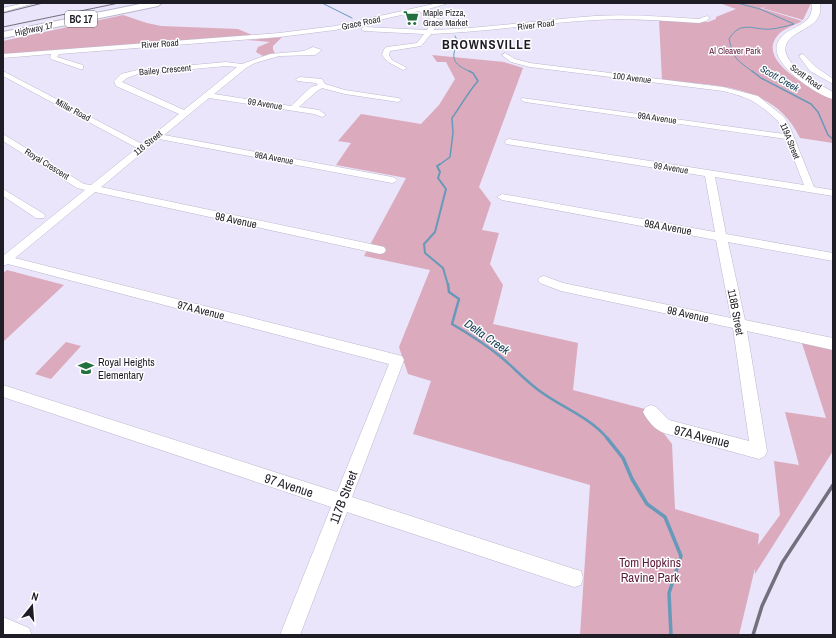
<svg xmlns="http://www.w3.org/2000/svg" width="836" height="638" font-family="'Archivo Narrow',sans-serif">
  <rect width="100%" height="100%" fill="#eae5fa"/>
  <path fill="#dbaabc" d="M653 3H811L803 20 762 8 768 6 760 8 802 21C795 25 783 29 778 35 754 62 816 90 833 100V143L800 138C774 83 714 86 662 80L659 20 708 22 716 19V17L736 9 719 3Z
    M123 15 147 23 161 26 238 29 252 35 3 54V41Z
    M282 37 273 46V50L275 53 263 56 256 52 258 47 270 42 247 40Z
    M432 55 504 62 523 68 479 187 491 203 482 230 499 233 490 264 503 285 493 324 578 343 573 390 645 409 672 444 675 509 759 534 758 545 780 515 774 461 799 465 785 412 826 418 800 337 833 344V451L755 574V568L739 635H580L590 485 413 434 431 381 408 374 399 347 430 270 364 256 406 178 336 165 351 143 338 141 361 114 421 124 439 105 455 79 446 62H437Z
    M7 270 64 285 3 342V273Z
    M66 342 81 346 51 379 35 374Z"/>
  <g fill="none" stroke-linecap="round" stroke-linejoin="round">
    <path stroke="#6699ba" stroke-width="1" d="M322 3 352 18
      M737 3 760 9 794 24C787 26 779 28 772 29 754 31 741 19 729 39 734 60 736 59 753 72
      M455 36 458 42C449 60 455 65 471 72"/>
    <path stroke="#6699ba" stroke-width="1.5" d="M752 71 761 78 811 104 818 112 828 135 833 139
      M439 165 450 157 453 133 452 118C461 106 468 92 478 81L473 73 469 71"/>
    <path stroke="#6699ba" stroke-width="2" d="M440 164 437 166 440 172 438 178 446 189 435 232 424 244 425 253 443 268 448 285"/>
    <path stroke="#6699ba" stroke-width="2.5" d="M448 284 449 292 459 299 452 324C469 334 485 344 501 357 513 367 524 379 537 389 560 407 589 416 608 439"/>
    <path stroke="#6699ba" stroke-width="3.5" d="M607 438 623 458 632 479 647 504 665 517 681 556 669 593 671 635"/>
    <defs>
      <path id="minor" d="M25 3H35L3 12V8Z
        M438 3H449L425 10 439 20 434 30C488 28 541 20 595 16 630 14 665 17 699 19L707 16 710 18 706 21 699 23C665 21 630 18 595 20 540 23 486 32 431 34L421 46 390 51 389 55 392 60 407 68 403 70 388 62 382 55 384 49 387 47 417 43 424 34 364 31 361 29 364 27 427 30 433 21 419 11 335 30 279 37 59 54 57 57 83 65V69H80L51 59 50 58 51 54 3 58V54L279 33 335 26Z
        M313 47 322 50 315 55 279 56 255 63 246 68 214 94 291 106 311 87 318 85 316 83 297 81 296 79 300 77 322 79 325 84 345 90 398 98 402 100 398 102 345 94 322 88 317 91 299 107 319 110 326 115 322 117 314 114 209 98 164 135 392 177 395 178 397 180 395 182 392 183 159 139 101 187 380 246 384 247 386 250 384 253 380 254 95 192 15 258 402 356 404 360 352 497 574 569 581 571 583 578 581 585 574 587 347 512 300 635H280L331 507 3 397V385L337 492 389 364 8 264 3 266V256L85 190 77 188 3 141V134L84 184 91 185 137 148 3 76V71L142 144 179 114 116 86 114 81 121 74 137 70 226 62 242 64 270 54 304 51ZM226 66 237 67 184 110 122 82 127 78 138 74Z
        M505 53 515 59 530 63 723 87 758 96 784 117 789 125 814 187 833 190V196L715 177 726 234 833 253V261L728 242 745 320 833 338V350L747 331 767 451 765 456 759 459 664 433C655 430 647 420 643 412L646 407 651 405 656 407 669 420 749 441 733 328 561 291 540 283 538 280 540 277 544 276 563 283 731 318 716 240 502 200 497 197 502 194 715 232 705 176 506 144 505 142 506 140 509 139 804 185 786 139 525 102 521 100 522 98 784 134 778 121C757 102 751 98 723 91L530 67 511 62 502 55Z
        M802 54 804 55 816 67 833 79V84L810 71 799 56Z
        M3 189 44 214 45 216 44 218H36L3 196Z
        M3 617 29 628 32 635H3Z"/>
      <path id="major" d="M812 3H820C820 6 821 10 820 12 818 24 805 28 796 34 763 55 816 82 833 92V99C816 95 767 62 778 42 788 23 814 29 812 3Z"/>
      <path id="highway" d="M145 3H162L158 6 3 38V32Z"/>
    </defs>
    <use href="#minor" stroke="#bcb8cc" stroke-width="1"/>
    <use href="#major" stroke="#bcb8cc" stroke-width="1"/>
    <use href="#highway" stroke="#bcb8cc" stroke-width="2"/>
    <use href="#minor" fill="#fff" fill-rule="evenodd"/>
    <use href="#major" fill="#fff" fill-rule="evenodd"/>
    <use href="#highway" fill="#fff" fill-rule="evenodd"/>
    <path stroke="#736f7d" stroke-width="1" d="M3 13 43 3
      M3 27 119 3"/>
    <path stroke="#736f7d" stroke-width="3.5" d="M753 635 762 606 782 563 833 485"/>
  </g>
  <defs>
    <symbol id="supermarket-bare" viewBox="-9 -9 18 18"><path d="M-6-5.5h2.5l.6 2H6L4.5 2H-2.5L-4.4-4H-6ZM-1.5 3.2a1.3 1.3 0 1 0 .1 0ZM3 3.2a1.3 1.3 0 1 0 .1 0Z" fill="#23703f" stroke="#fff" stroke-width="2.5" paint-order="stroke"/></symbol>
    <symbol id="school-bare" viewBox="-9 -9 18 18"><path d="M0-5L7-2L0 1L-7-2ZM-4 1L0 2.5L4 1V4Q0 6-4 4Z" fill="#23703f" stroke="#fff" stroke-width="2.5" paint-order="stroke"/></symbol>
  </defs>
  <g fill-rule="evenodd">
    <use href="#supermarket-bare" x="400" y="7" width="22" height="22"/>
    <use href="#school-bare" x="75" y="357" width="22" height="22"/>
  </g>
  <g text-anchor="middle" stroke-width="3" stroke-linejoin="round" paint-order="stroke">
    <g font-size="9" fill="#1e1c24" stroke="#fff" text-anchor="start">
      <text x="423" y="16">Maple Pizza,<tspan x="423" dy="10">Grace Market</tspan></text>
    </g>
    <g font-size="9" fill="#1e1c24" stroke="#fff">
      <text transform="translate(361 23) rotate(-12)" y="3">Grace Road</text>
      <text transform="translate(536 25) rotate(-7)" y="3">River Road</text>
      <text transform="translate(34 29) rotate(-12)" y="3">Highway 17</text>
      <text transform="translate(160 44) rotate(-4)" y="3">River Road</text>
      <text transform="translate(165 70) rotate(-5)" y="3">Bailey Crescent</text>
      <text transform="translate(806 77) rotate(36)" y="3">Scott Road</text>
      <text transform="translate(632 78) rotate(7)" y="3">100 Avenue</text>
      <text transform="translate(265 104) rotate(9)" y="3">99 Avenue</text>
      <text transform="translate(73 110) rotate(28)" y="3">Millar Road</text>
      <text transform="translate(657 118) rotate(8)" y="3">99A Avenue</text>
      <text transform="translate(790 141) rotate(68)" y="3">119A Street</text>
      <text transform="translate(148 143) rotate(-39)" y="3">116 Street</text>
      <text transform="translate(274 158) rotate(10)" y="3">98A Avenue</text>
      <text transform="translate(47 164) rotate(32)" y="3">Royal Crescent</text>
      <text transform="translate(671 168) rotate(9)" y="3">99 Avenue</text>
    </g>
    <g font-size="9" fill="#5d1a3a" stroke="#fff">
      <text x="735" y="54">Al Cleaver Park</text>
    </g>
    <rect fill="#fff" stroke="#626066" stroke-width="1" x="65" y="11" width="32" height="16" rx="3"/>
    <g font-size="10" font-weight="bold" fill="#1e1c24">
      <text x="81" y="23">BC 17</text>
    </g>
    <g font-size="10" font-style="italic" fill="#0f3951" stroke="#fff">
      <text transform="translate(780 78) rotate(30)" y="4">Scott Creek</text>
    </g>
    <g font-size="11" fill="#1e1c24" stroke="#fff">
      <text transform="translate(236 220) rotate(12)" y="4">98 Avenue</text>
      <text transform="translate(668 227) rotate(10)" y="4">98A Avenue</text>
      <text transform="translate(201 310) rotate(14)" y="4">97A Avenue</text>
      <text transform="translate(736 312) rotate(79)" y="4">118B Street</text>
      <text transform="translate(688 314) rotate(12)" y="4">98 Avenue</text>
    </g>
    <g font-size="11" fill="#1e1c24" stroke="#fff" text-anchor="start">
      <text x="98" y="366">Royal Heights<tspan x="98" dy="13">Elementary</tspan></text>
    </g>
    <g font-size="12" font-style="italic" fill="#0f3951" stroke="#fff">
      <text transform="translate(487 337) rotate(35)" y="4">Delta Creek</text>
    </g>
    <g font-size="13" font-weight="bold" letter-spacing="1" fill="#1e1c24" stroke="#fff">
      <text x="487" y="49">BROWNSVILLE</text>
    </g>
    <g font-size="13" fill="#1e1c24" stroke="#fff">
      <text transform="translate(702 436) rotate(14)" y="5">97A Avenue</text>
      <text transform="translate(289 485) rotate(18)" y="5">97 Avenue</text>
      <text transform="translate(343 497) rotate(-69)" y="5">117B Street</text>
    </g>
    <g font-size="13" fill="#5d1a3a" stroke="#fff">
      <text x="650" y="567">Tom Hopkins<tspan x="650" dy="15">Ravine Park</tspan></text>
    </g>
  </g>
  <rect width="836" height="638" fill="none" stroke="#1e1c24" stroke-width="8"/>
  <g transform="translate(32 606) rotate(17)" stroke="#ffffff" stroke-width="3" paint-order="stroke">
  <path d="M0-3L7 15L0 10L-7 15Z" fill="#1e1c24"/>
  <text y="-6" font-size="11" font-weight="bold" text-anchor="middle" fill="#1e1c24">N</text>
  </g>
</svg>
